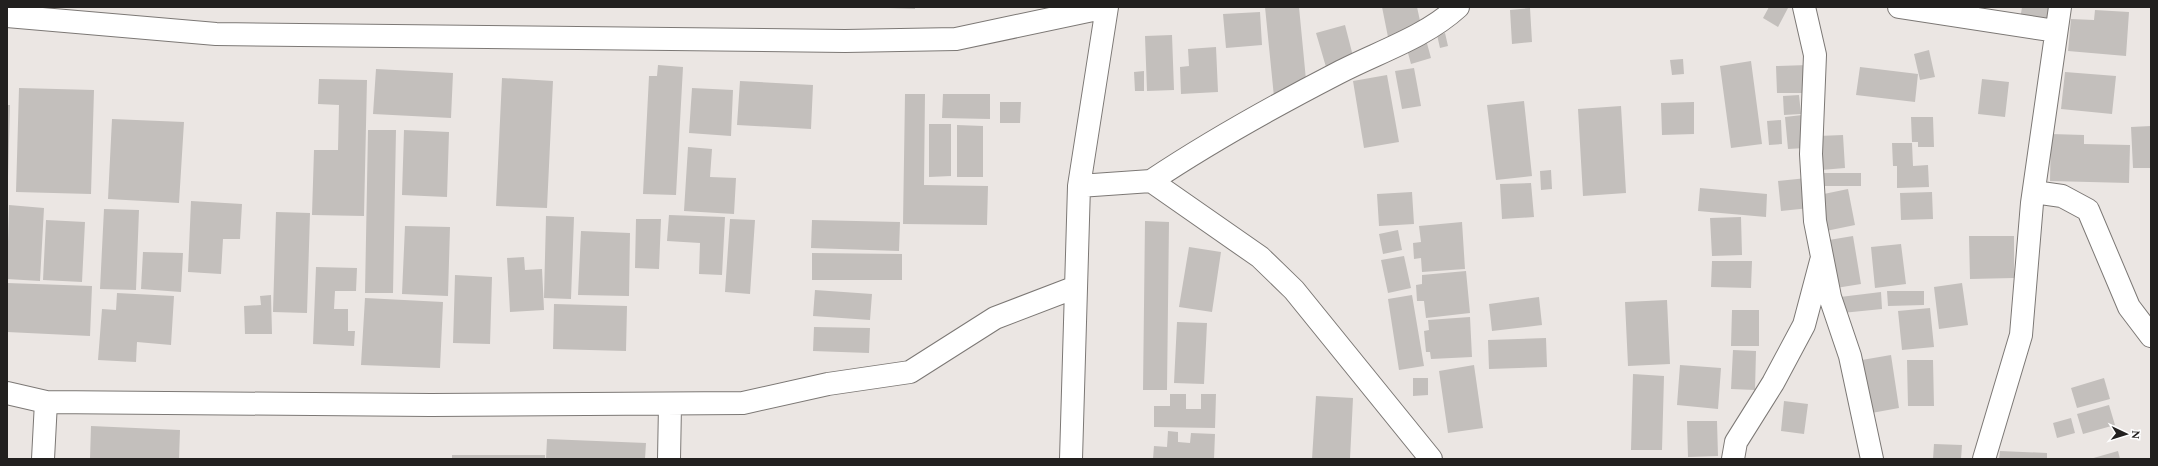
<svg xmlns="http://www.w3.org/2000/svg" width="2158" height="466" font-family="Spectral,serif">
  <rect width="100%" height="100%" fill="#ebe6e3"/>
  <path fill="#c3bfbc" d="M889 7H915V9L889 8Z
    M1265 7H1299L1306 80 1274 97Z
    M1382 7H1417L1422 30 1388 37Z
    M1769 7 1788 8 1778 27 1763 18Z
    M2022 7H2053L2050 25 2020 20Z
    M1530 8 1532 42 1512 44 1510 10Z
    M2095 10 2129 12 2126 56 2068 51 2071 19 2094 20Z
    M1260 12 1262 45 1226 48 1223 14Z
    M1345 25 1354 60 1326 67 1316 33Z
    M1445 33 1448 46 1440 48 1437 35Z
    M1172 35 1174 90 1147 91 1145 36Z
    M1425 36 1431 58 1411 64 1405 42Z
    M1216 47 1218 92 1181 94 1180 67 1189 66 1188 49Z
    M1929 50 1935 77 1920 80 1914 54Z
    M1683 59 1684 74 1672 75 1670 60Z
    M1751 61 1762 144 1731 148 1720 66Z
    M658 65 683 67 676 195 643 194 649 76H657Z
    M1808 65 1809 93H1777L1776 66Z
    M1860 67 1918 74 1915 102 1856 95Z
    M1414 68 1421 106 1402 109 1395 71Z
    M376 69 453 73 451 118 373 114Z
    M1144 71V91H1135L1134 72Z
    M2065 72 2116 76 2112 114 2061 109Z
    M1387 75 1399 142 1364 148 1353 81Z
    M502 78 553 81 547 208 496 206Z
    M319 79 367 80 364 216 312 215 314 150H338L339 105 318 104Z
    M1982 79 2009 82 2005 117 1978 114Z
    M740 81 813 85 811 129 737 125Z
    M19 88 94 90 91 194 16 192Z
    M692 88 733 90 731 136 689 133Z
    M905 94H925L924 185 988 186 987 225 903 224Z
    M943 94H990V119L942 118Z
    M1799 95 1801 114 1784 115 1783 96Z
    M1524 101 1532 176 1496 180 1487 105Z
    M1000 102H1021L1020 123H1000Z
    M1694 102V134L1662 135 1661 103Z
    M7 105H10L8 177H7Z
    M1621 106 1626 193 1583 196 1578 109Z
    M1802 115 1805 148 1788 149 1785 117Z
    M1911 117H1933L1934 147H1918V142H1912Z
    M112 119 184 122 179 203 108 199Z
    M1781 120 1782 144 1769 145 1767 121Z
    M929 124H951V176L929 177Z
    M957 125 983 126V177H957Z
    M2151 126V168H2133L2131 127Z
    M368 130H396L393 293H365Z
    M404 130 449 132 447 197 402 195Z
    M2051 134 2084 135V144L2130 145 2129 183 2050 181Z
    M1843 135 1845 168 1821 170 1818 136Z
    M1892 143H1912L1913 166 1928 165 1929 187 1897 188V166H1893Z
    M688 147 712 149 710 177 736 178 734 214 684 211Z
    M1551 170 1552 189 1541 190 1540 171Z
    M1820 173H1861V186H1820Z
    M1807 178 1810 208 1781 211 1778 181Z
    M1531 183 1534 217 1502 219 1500 184Z
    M1700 188 1767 194 1766 217 1698 211Z
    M1848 189 1855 225 1826 231 1819 195Z
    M1412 192 1414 224 1379 226 1377 194Z
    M1932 192 1933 219 1901 220 1900 193Z
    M191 201 242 204 240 239H223L221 274 188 272Z
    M9 205 44 208 40 281 7 279Z
    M104 209 139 210 136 290 100 289Z
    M276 212 310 213 307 313 273 312Z
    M669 215 725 217 722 275 699 274 700 243 667 241Z
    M546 216 574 217 571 299 544 298Z
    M1741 217 1742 255 1712 256 1710 218Z
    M636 219H661L659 269 635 268Z
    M730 219 755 220 750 294 725 292Z
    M46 220 85 222 82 282 43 280Z
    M812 220 900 222 899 251 811 248Z
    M1145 221 1169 222 1167 390H1143Z
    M1462 222 1465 269 1422 272 1421 258 1414 259 1413 243 1421 242 1419 226Z
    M405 226 450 227 448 296 402 294Z
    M1398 230 1402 250 1383 254 1379 234Z
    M581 231 630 233 629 296 578 295Z
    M1853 236 1861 284 1836 288 1829 240Z
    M1969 236H2014V278L1970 279Z
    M1901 244 1906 284 1875 288 1871 247Z
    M1189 247 1221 252 1212 312 1179 307Z
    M143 252 183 253 181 292 141 289Z
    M812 253 902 254V280H812Z
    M1404 256 1411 288 1388 293 1381 260Z
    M524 257 525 270 542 269 544 310 510 312 507 258Z
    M1712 261H1752L1751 288 1711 287Z
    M316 267 357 268 356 291H335L334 309H348V331H355L354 346 313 344Z
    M1466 271 1470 313 1426 318 1424 301H1417L1416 285 1422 284V275Z
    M455 275 492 277 490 344 453 343Z
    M7 283 92 286 90 336 7 332Z
    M1962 283 1968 325 1939 329 1934 287Z
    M815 290 872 294 870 320 813 316Z
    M1887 291H1924V305L1888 306Z
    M1881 292 1882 309 1842 313 1840 297Z
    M117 293 174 296 171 345 137 342 136 362 98 360 102 309 116 310Z
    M271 295 272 334H245L244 306 261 305 260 296Z
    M1412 295 1424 366 1399 370 1388 299Z
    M1539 297 1542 325 1492 331 1489 304Z
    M365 298 443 302 440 368 361 365Z
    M1667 300 1670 364 1628 366 1625 302Z
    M554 304 627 306 626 351 553 349Z
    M1930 308 1934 347 1902 350 1898 311Z
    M1732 310H1759V346H1731Z
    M1470 317 1472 357 1431 359 1430 352H1426L1424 331 1429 330 1428 320Z
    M1177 322 1207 323 1204 384 1174 383Z
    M814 327 870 328 869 353 813 351Z
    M1546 338 1547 367 1489 369 1488 340Z
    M1733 350 1756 351 1755 390 1731 389Z
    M1891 355 1899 408 1866 414 1856 361Z
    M1907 360H1933L1934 406H1908Z
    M1474 365 1483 428 1448 433 1439 371Z
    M1680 365 1721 368 1718 409 1677 405Z
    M1633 374 1664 376 1662 450H1631Z
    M1413 378H1428V395L1413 396Z
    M2104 378 2110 399 2077 408 2071 388Z
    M1170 394H1186V409H1201V394H1216L1215 428 1154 427V406H1170Z
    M1316 396 1353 398 1350 459H1312Z
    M1784 401 1808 404 1804 434 1781 431Z
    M2109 405 2115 425 2083 434 2077 414Z
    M2071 418 2075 433 2057 438 2053 423Z
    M1687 421H1717L1718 456 1688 457Z
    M91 426 180 430 179 459H90Z
    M1168 431 1178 432V442L1190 443 1191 433 1215 434 1214 459H1153L1154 446 1167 447Z
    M547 439 646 443 645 459H546Z
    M1934 444 1962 445 1961 459H1933Z
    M2000 451 2047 453V459H1999Z
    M2118 451 2120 459H2090Z
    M452 455H545V459H452Z"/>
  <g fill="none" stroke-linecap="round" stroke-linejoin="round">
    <defs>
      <path id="minor" d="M1804 7 1815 55 1811 154 1815 221 1830 297 1850 356 1872 459
        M1899 7 2056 31
        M7 16 216 34 845 41 956 39 1107 7
        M1151 181C1211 141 1274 106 1338 73 1378 52 1424 38 1458 7
        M1079 186 1151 181 1260 257 1294 290 1431 459
        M2034 192 2062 196 2088 210 2129 307 2151 336
        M7 393 46 402 431 405 743 403 828 384 910 372 995 318 1076 287
        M43 459 46 402
        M669 459 670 405
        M1071 459 1079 186 1107 7
        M1733 459 1736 442 1773 383 1804 325 1821 261
        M1984 459 2021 335 2032 203 2060 7"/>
    </defs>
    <use href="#minor" stroke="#7c7875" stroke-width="24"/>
    <use href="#minor" stroke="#fff" stroke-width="22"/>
  </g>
  <rect width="2158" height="466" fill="none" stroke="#22201f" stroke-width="16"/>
  <g transform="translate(2126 434) rotate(94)" stroke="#ffffff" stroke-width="3" paint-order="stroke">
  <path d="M0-3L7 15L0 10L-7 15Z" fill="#22201f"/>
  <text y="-6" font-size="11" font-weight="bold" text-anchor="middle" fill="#22201f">N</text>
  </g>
</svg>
